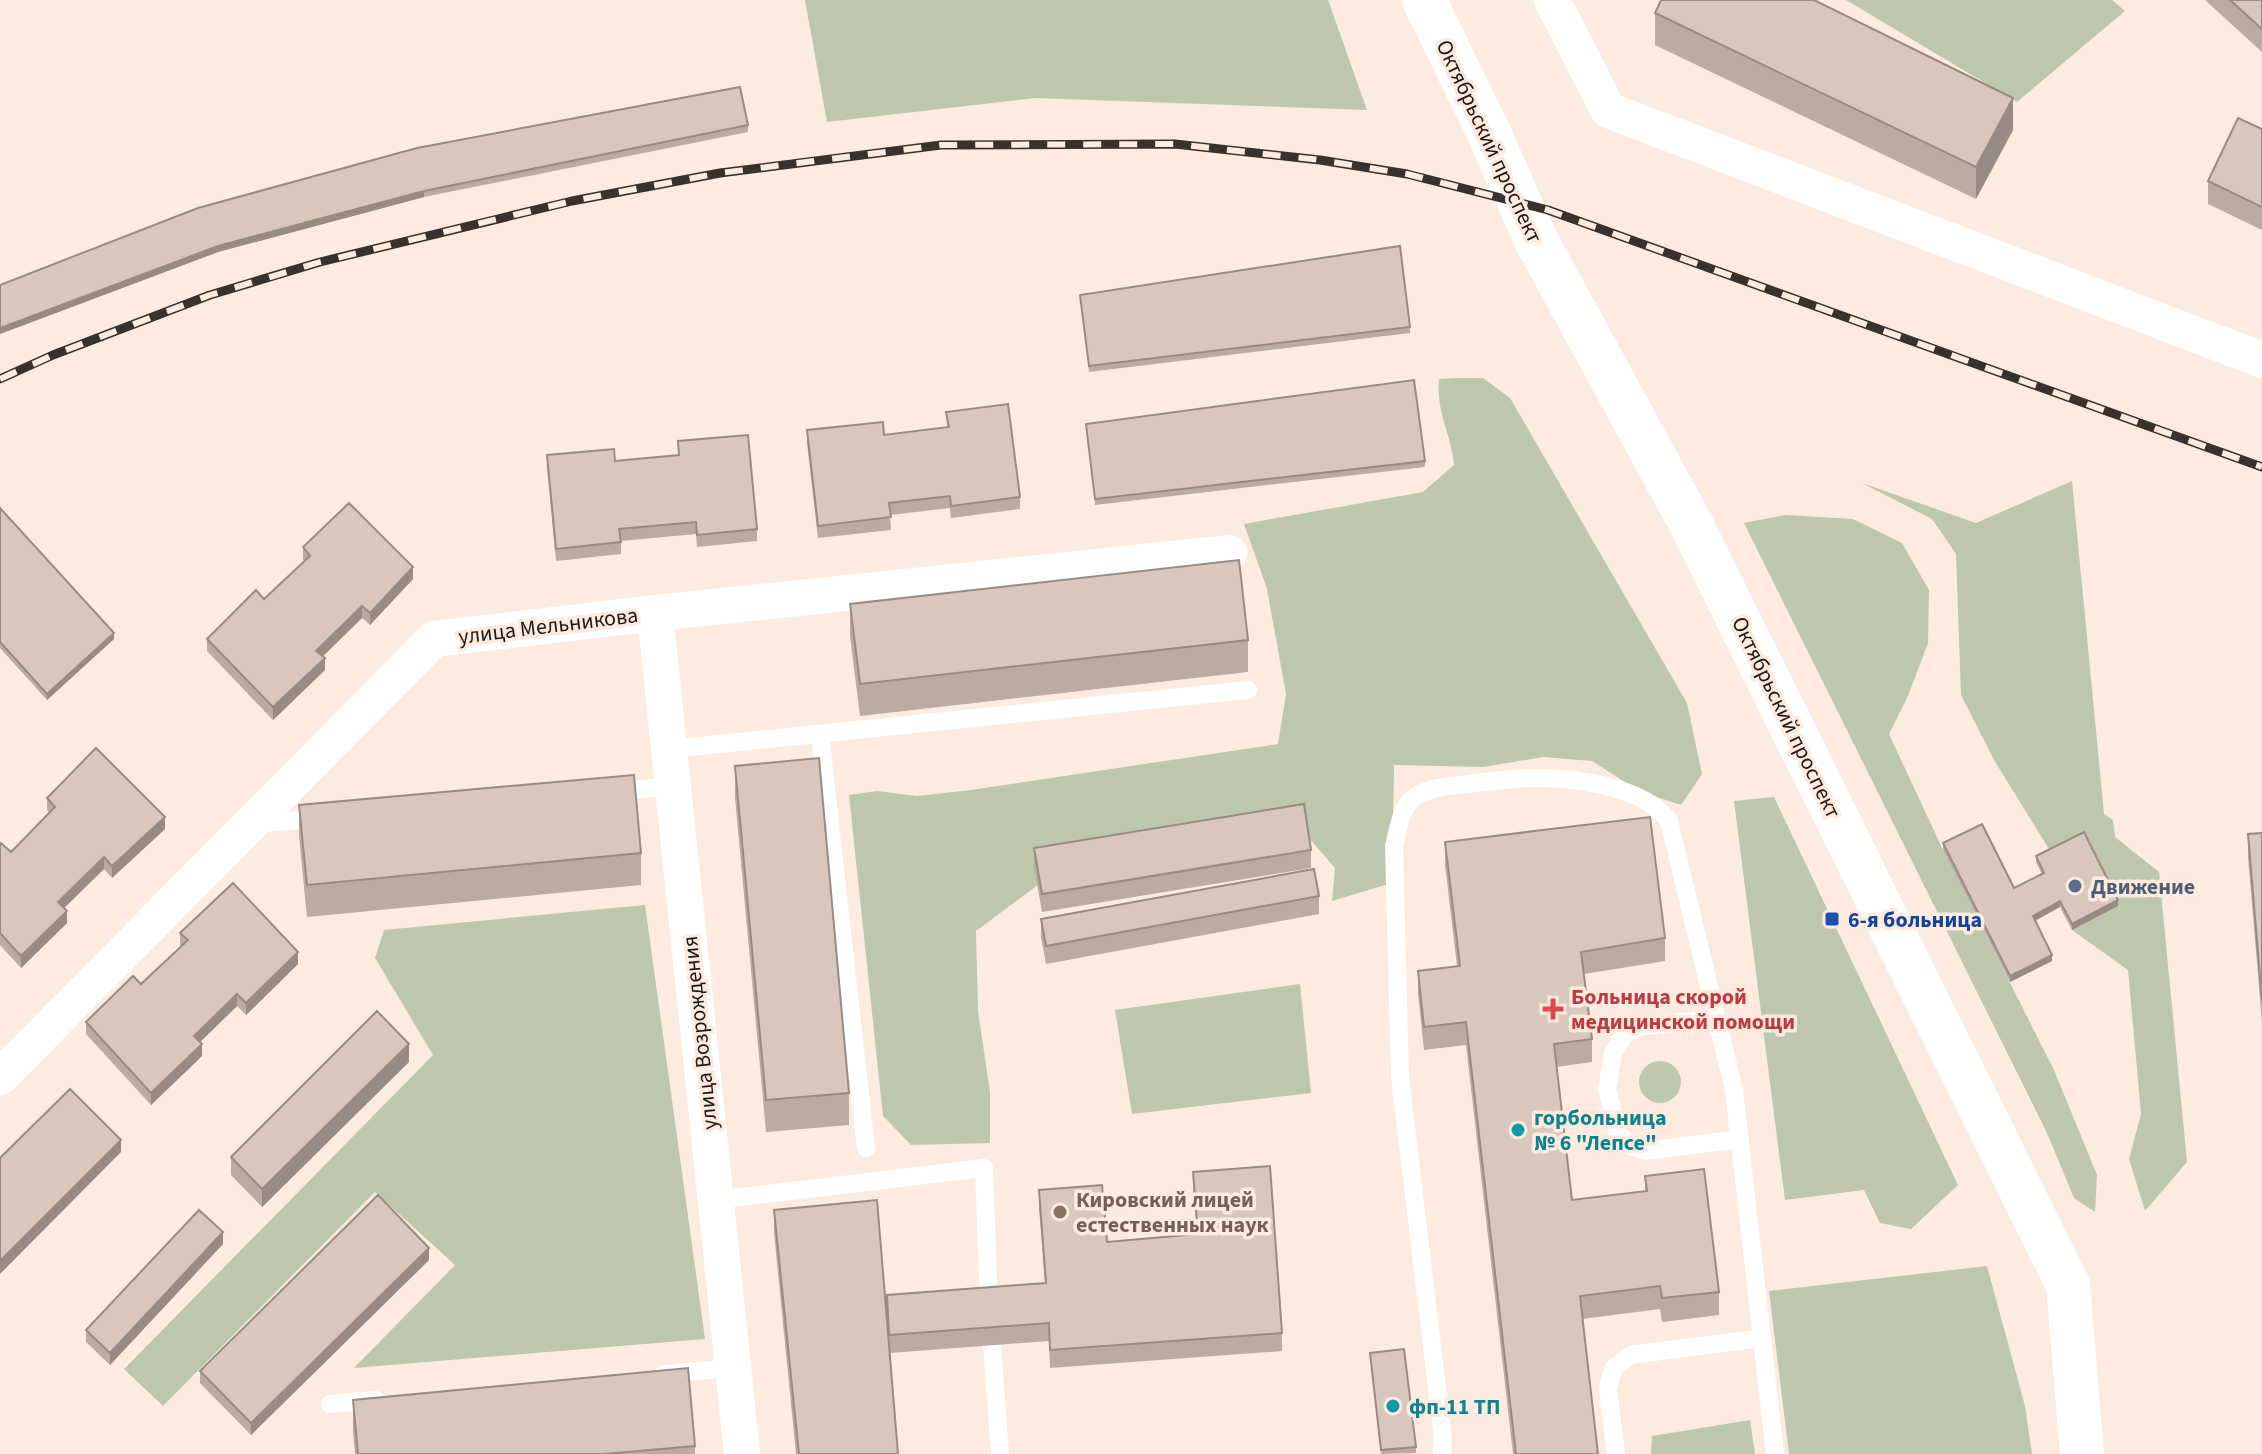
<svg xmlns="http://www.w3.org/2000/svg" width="2262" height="1454" font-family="'Source Sans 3',sans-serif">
  <rect width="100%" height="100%" fill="#fdebdf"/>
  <path fill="#bcc7ae" d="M805 0H1328L1367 110 1036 98 827 122Z
    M1846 0H2112L2125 11 2017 102Z
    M1457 378H1483L1510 398 1687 703 1702 774 1681 805 1639 791 1592 761 1543 757 1483 767 1394 765 1392 883 1332 901 1335 868 1308 837 1058 870 976 931 978 1011 990 1092V1143L911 1145 883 1116 849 795 877 791 917 796 971 790 1278 744 1286 694 1267 589 1244 524 1423 492 1454 465C1451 432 1436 414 1439 379Z
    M2072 481 2104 814 2113 820 2115 837 2159 872 2187 1162 2145 1211 2129 1159 2141 1114 2128 970 2072 930 2118 906 2052 854 1994 760 1961 695 1956 554 1932 519 1862 483 1976 523Z
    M1785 515 1853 519 1902 543 1929 590 1928 643 1908 696 1889 734 1943 850 2054 1070 2097 1175 2095 1212 2074 1198 2047 1133 1744 523Z
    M1774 797 1958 1185 1911 1229 1880 1223 1864 1190 1785 1200 1734 801Z
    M645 905 705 1339 354 1368 455 1265 375 1192 163 1406 124 1369 433 1055 375 958 384 930Z
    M1300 984 1311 1093 1132 1114 1115 1010Z
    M1639 1082a21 21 0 1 1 42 0a21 21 0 1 1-42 0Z
    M1987 1266 2025 1406 2032 1454H1789L1769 1291Z
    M1750 1420 1755 1454H1651L1652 1436Z"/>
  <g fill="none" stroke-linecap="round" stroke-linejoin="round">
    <path stroke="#fff" stroke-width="18" d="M820 734 866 1148
      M670 749 1248 690
      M612 792 673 786
      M254 824 324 818
      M1717 1019 1642 1026 1624 1035 1613 1053 1607 1089 1618 1134 1633 1147 1646 1151 1740 1139
      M716 1200 984 1168 989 1305
      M992 1345 1000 1454
      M664 1374 733 1368
      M330 1404 376 1400
      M1442 1454 1443 1439 1400 1077 1394 846C1399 828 1400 807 1416 796 1432 786 1458 785 1476 783 1495 781 1513 778 1532 778 1572 777 1644 786 1669 821L1734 1090 1775 1454
      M1616 1454 1608 1389 1613 1369 1630 1355 1762 1338"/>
    <path stroke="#fff" stroke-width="36" d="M1552 0 1608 110 2262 360
      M655 613 742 1454
      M0 1077 434 639 655 613 1229 553"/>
    <path stroke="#fff" stroke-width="44" d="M1424 0 1488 131 1537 242 1690 522 2068 1285 2082 1454"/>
    <defs>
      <path id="rail" d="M0 379 53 355 210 295 320 262 572 201 720 173 941 145 1175 144 1320 160 1407 174 1548 210 2262 467"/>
    </defs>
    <use href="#rail" stroke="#38312c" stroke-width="9"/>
    <use href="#rail" stroke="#fdebdf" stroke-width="6" stroke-dasharray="18" stroke-linecap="butt"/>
  </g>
  <path fill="#bbaba1" d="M2205 0H2262V52Z
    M1655 13 2013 130 1976 199 1655 45Z
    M748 125V132L424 197 218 252 0 334V285L198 208Z
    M2262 129V230L2208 204V181Z
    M1080 295 1410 327V333L1089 372Z
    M946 412 1020 497V509L951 518 950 508 890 515 891 530 818 538 807 443V430L884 435 947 427Z
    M1086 424 1425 461V467L1095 505Z
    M678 441 757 529V541L697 547 696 534 621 541V554L556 561 547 467V455L615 461 678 455Z
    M0 508 114 639 47 700 0 648Z
    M303 547 413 579 370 625 362 618 323 656 325 670 273 720 207 651V639L264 599 304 561 303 560Z
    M850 604 1248 640V672L860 716 850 636Z
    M735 766 849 1093V1125L766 1132 735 798Z
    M47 798 165 829 112 878 104 869 64 908 67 923 21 968 0 945V845L11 852 50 813 47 810Z
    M299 805 641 853V885L307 917 299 836Z
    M2262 833V1023L2248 857V834Z
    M1445 842 1665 938V961L1584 974 1592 1039V1062L1556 1067 1572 1200 1645 1191V1176L1719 1292V1315L1662 1322 1660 1309 1582 1319 1598 1454H1513L1466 1045 1424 1050 1418 994V971L1457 966 1445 865Z
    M1943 843 2014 888 2042 874 2036 862V856L2118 906 2072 930 2060 907 2035 920 2052 961 2010 982 1943 850Z
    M1034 848 1311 850V868L1042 912 1034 866Z
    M1319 896V914L1046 964 1041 937V919Z
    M180 933 298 964 246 1015 237 1006 200 1042 202 1056 151 1105 86 1034V1022L141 984 182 946 180 945Z
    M409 1062 262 1207 231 1175V1157Z
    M1193 1172 1282 1333V1351L1050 1368 1049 1341 890 1353 898 1454H796L774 1233V1210L887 1312V1295L1045 1283 1039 1208V1190L1107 1242 1197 1234 1193 1190Z
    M223 1244 110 1365 86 1342V1330Z
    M429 1260 251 1435 200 1383V1371Z
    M1370 1353 1416 1447V1453L1381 1454Z
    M353 1400 695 1446V1454H355L353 1431Z"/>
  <path fill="#988b83" d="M2013 98V130L1976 199V167Z
    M424 191V197L218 252 0 334V328L218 246Z
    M413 567V579L370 625V613Z
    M362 606V618L316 663V651Z
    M114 633V639L47 700V694Z
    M325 658V670L273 720V707Z
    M165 817V829L112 878V866Z
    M104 857V869L58 914V902Z
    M2118 900V906L2072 930V924Z
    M2060 901V907L2033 922V916Z
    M67 911V923L21 968V956Z
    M298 952V964L246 1015V1003Z
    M2052 955V961L2010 982V976Z
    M237 994V1006L194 1048V1036Z
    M202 1044V1056L151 1105V1093Z
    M409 1044V1062L262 1207V1189Z
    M121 1140V1152L0 1274V1261Z
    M223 1232V1244L110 1365V1353Z
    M429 1248V1260L251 1435V1423Z"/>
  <path fill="#d9c7bb" stroke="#988b83" stroke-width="2" d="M1661 0H1814L2013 98 1976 167 1655 13Z
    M2230 0H2262V29Z
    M740 87 748 125 424 191 218 246 0 328V285L198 208 417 148Z
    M2238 118 2262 129V207L2208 181Z
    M1400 246 1410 327 1089 366 1080 295Z
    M1414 380 1425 461 1095 499 1086 424Z
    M1008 404 1020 497 951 506 950 496 889 503 891 517 818 526 807 430 883 422 884 435 949 427 946 412Z
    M748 435 757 529 697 535 696 522 619 529 621 542 556 549 547 455 614 449 615 461 679 455 678 441Z
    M349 503 413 567 370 613 362 606 316 651 325 658 273 707 207 639 256 590 264 599 310 556 303 547Z
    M0 508 114 633 47 694 0 642Z
    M1239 560 1248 640 860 684 850 604Z
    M96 748 165 817 112 866 104 857 58 902 67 911 21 956 0 933V845L1 843 11 852 55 807 47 798Z
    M819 758 849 1093 766 1100 735 766Z
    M634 775 641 853 307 885 299 805Z
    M1304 804 1311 850 1042 894 1034 848Z
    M1650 817 1665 938 1581 952 1592 1039 1554 1044 1572 1200 1647 1191 1645 1176 1704 1169 1719 1292 1662 1298 1660 1286 1580 1296 1598 1454H1516L1466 1022 1424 1027 1418 971 1460 966 1445 842Z
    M1982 824 2014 888 2044 873 2036 856 2084 832 2118 900 2072 924 2060 901 2033 916 2052 955 2010 976 1943 843Z
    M2262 833V1000L2248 834Z
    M1314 869 1319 896 1046 946 1041 919Z
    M233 883 298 952 246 1003 237 994 194 1036 202 1044 151 1093 86 1022 133 976 141 984 188 940 180 933Z
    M377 1011 409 1044 262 1189 231 1157Z
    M70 1089 121 1140 0 1261V1158Z
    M1270 1166 1282 1333 1050 1350 1049 1323 889 1335 887 1295 1046 1283 1039 1190 1102 1185 1107 1242 1198 1234 1193 1172Z
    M378 1195 429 1248 251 1423 200 1371Z
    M877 1200 898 1454H799L774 1210Z
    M199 1210 223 1232 110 1353 86 1330Z
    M1404 1349 1416 1447 1381 1450 1370 1353Z
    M688 1368 695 1446 604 1454H358L353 1400Z"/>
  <circle fill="#5c6f8a" stroke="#fdebdf" stroke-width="3" cx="2075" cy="886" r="8"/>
  <rect fill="#1a4fb4" stroke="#fdebdf" stroke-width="3" x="1824" y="911" width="16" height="16" rx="4"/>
  <path fill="#e0444e" stroke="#fdebdf" stroke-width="3" d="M1549 997h8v8h8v8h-8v8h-8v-8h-8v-8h8z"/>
  <g fill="#0f9aa8" stroke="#fdebdf" stroke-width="3">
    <circle cx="1518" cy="1130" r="8"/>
    <circle cx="1393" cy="1406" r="8"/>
  </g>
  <circle fill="#8d6e63" stroke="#fdebdf" stroke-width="3" cx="1060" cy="1212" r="8"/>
  <g text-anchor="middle" stroke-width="7" stroke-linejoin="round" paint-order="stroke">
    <g font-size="22" fill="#1f1915" stroke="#fdebdf">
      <text transform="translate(1490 141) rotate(65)" y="8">Октябрьский проспект</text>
      <text transform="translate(548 625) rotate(-7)" y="8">улица Мельникова</text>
      <text transform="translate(1787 717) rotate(64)" y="8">Октябрьский проспект</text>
      <text transform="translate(699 1033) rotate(-96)" y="8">улица Возрождения</text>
    </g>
    <g font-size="22" font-weight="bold" fill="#4e5e75" stroke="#fdebdf" text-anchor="start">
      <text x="2091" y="894">Движение</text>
    </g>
    <g font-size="22" font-weight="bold" fill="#164399" stroke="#fdebdf" text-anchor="start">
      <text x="1848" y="927">6-я больница</text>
    </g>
    <g font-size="22" font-weight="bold" fill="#be3a42" stroke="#fdebdf" text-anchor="start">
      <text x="1571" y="1004">Больница скорой<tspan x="1571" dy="25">медицинской помощи</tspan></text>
    </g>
    <g font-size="22" font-weight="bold" fill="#0d838f" stroke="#fdebdf" text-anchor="start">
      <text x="1534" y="1125">горбольница<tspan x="1534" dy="25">№ 6 "Лепсе"</tspan></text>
      <text x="1409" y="1414">фп-11 ТП</text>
    </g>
    <g font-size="22" font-weight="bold" fill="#785e54" stroke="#fdebdf" text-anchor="start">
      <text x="1076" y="1207">Кировский лицей<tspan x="1076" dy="25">естественных наук</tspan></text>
    </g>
  </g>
</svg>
